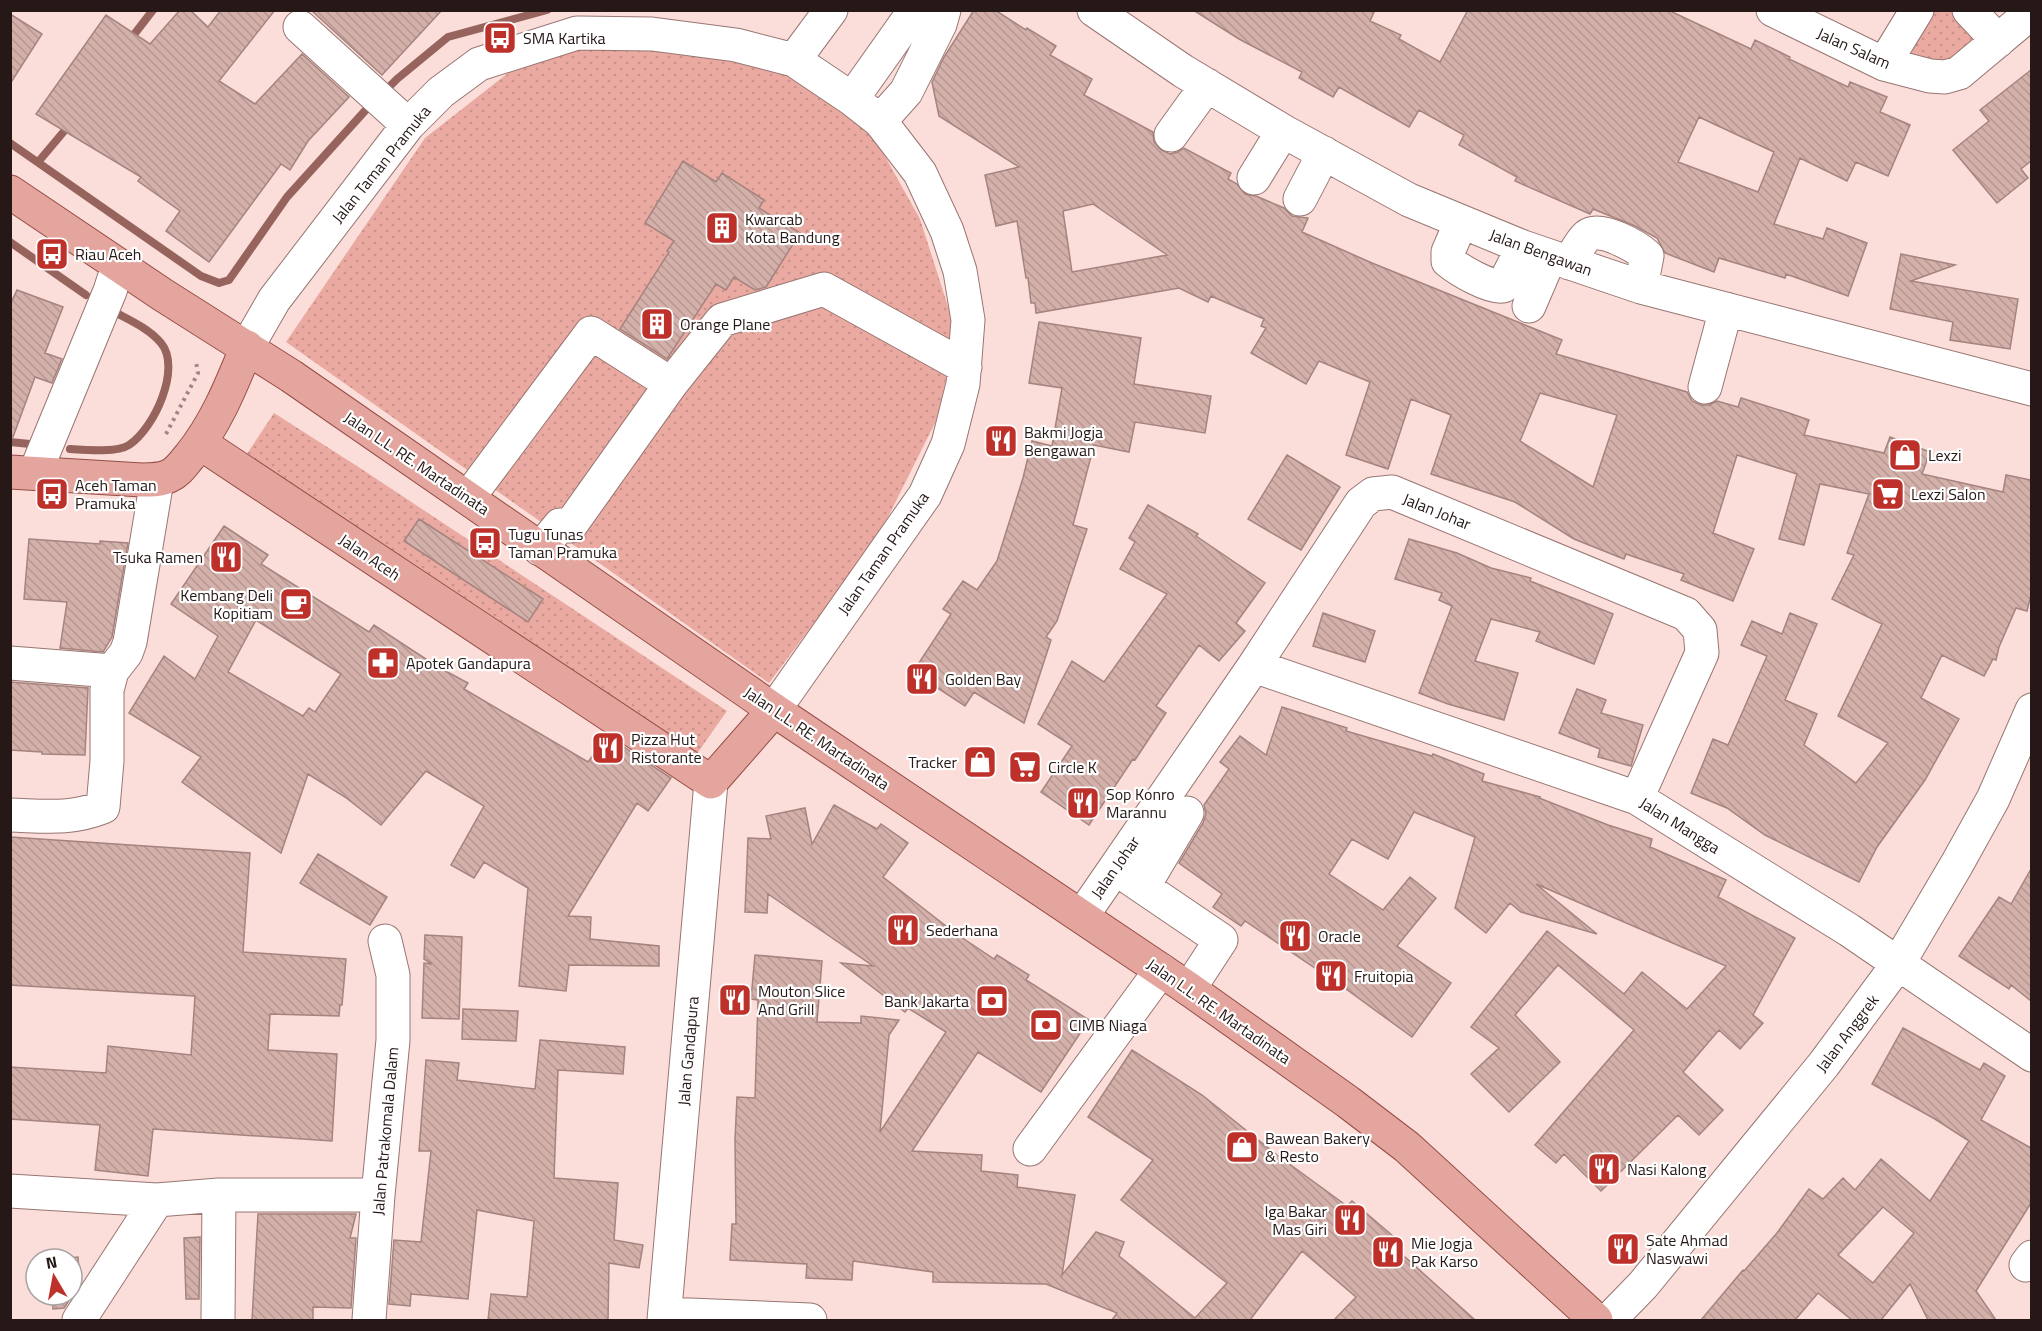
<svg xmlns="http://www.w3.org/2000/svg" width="2042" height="1331" font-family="'Titillium Web',sans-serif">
  <defs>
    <pattern id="park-dots" width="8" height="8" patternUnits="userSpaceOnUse" patternTransform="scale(1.5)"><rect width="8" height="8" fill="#eaaaa1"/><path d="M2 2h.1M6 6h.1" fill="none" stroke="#c9928a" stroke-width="1.8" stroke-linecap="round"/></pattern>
    <pattern id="building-back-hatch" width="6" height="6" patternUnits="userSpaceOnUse" patternTransform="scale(1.5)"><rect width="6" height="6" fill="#d4b0aa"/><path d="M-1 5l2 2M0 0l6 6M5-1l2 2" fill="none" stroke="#b69792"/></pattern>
  </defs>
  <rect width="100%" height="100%" fill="#fbddd9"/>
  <path fill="url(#park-dots)" d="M1928 11H1965L1987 35 1946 75 1911 55Z
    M610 39 806 60 863 117 920 219 951 316 949 367 936 421 877 539 769 683 286 342 425 138 535 52Z
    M274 413 360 468 727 711 696 755 245 457Z"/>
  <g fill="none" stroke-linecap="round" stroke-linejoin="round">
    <path stroke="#96645d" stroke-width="8" d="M129 41 153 10
      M383 93 397 79 448 37 547 10
      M10 143 201 276 219 283 229 280 287 197 373 102
      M39 161 71 123
      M10 242 86 295
      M10 442 30 444
      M70 449C85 450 117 453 129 445 154 429 182 368 161 343 149 328 127 319 111 310"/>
  </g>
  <path fill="url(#building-back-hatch)" stroke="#a5837e" stroke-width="1.5" fill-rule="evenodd" d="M180 10H190L208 27 221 10H275L219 81 255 104 302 54 349 97 308 141 290 170 281 164 209 262 166 231 180 211 138 181 141 177 36 114 106 15 150 44Z
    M311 10H442L382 75Z
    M974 10H995L1026 30 1027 28 1056 46 1050 55 1092 79 1084 95 1153 132 1154 142 1161 150 1170 154 1178 152 1184 148 1231 173 1228 179 1237 184 1245 194 1256 196 1284 208 1292 216 1308 218 1302 232 1372 263 1562 340 1556 354 1687 392 1692 401 1701 405H1709L1717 401 1738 407 1741 398 1789 413 1809 420 1804 435 1884 453 1890 437 1930 452 1922 474 2003 492 2006 475 2031 480V595L2027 611 2016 608 1999 647 1996 660 1993 659 1984 676 1942 655 1921 698 1959 719 1925 780 1877 847 1859 882 1765 835 1727 808 1691 793 1713 739 1728 745 1767 656 1741 645 1752 621 1782 634 1790 613 1817 624 1785 700 1817 714 1804 745 1856 783 1888 743 1838 716 1882 624 1832 599 1854 555 1847 553 1869 494 1820 484 1804 545 1779 539 1797 474 1737 455 1713 533 1754 549 1733 601 1681 580 1684 574 1626 554 1624 559 1574 539 1515 502 1431 474 1451 415 1411 399 1388 469 1346 455 1370 382 1319 361 1306 384 1251 353 1266 328 1261 326 1264 319 1211 296 1208 302 1179 288 1036 313 1035 303H1031L1028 278H1026L1017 221 996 226 985 175 1019 167 939 116 932 82 944 57ZM1093 204 1167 255 1072 272 1063 211ZM1540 393 1617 415 1593 487 1520 441Z
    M1193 10H1375L1370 21 1401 35 1399 39 1440 62 1468 10H1668L1751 49 1755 40 1790 57 1789 59 1848 87 1850 82 1887 97 1880 112 1910 125 1888 176 1856 162 1847 181 1800 158 1774 224 1823 239 1827 228 1867 243 1848 296 1786 274 1785 278 1719 258 1714 272 1665 253 1657 238 1635 226 1593 209 1590 214 1515 181 1517 177 1459 145 1464 135 1419 110 1409 127 1339 87 1333 97 1299 78 1302 72 1239 39ZM1699 117 1774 152 1758 192 1678 162Z
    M10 14 42 34 10 84Z
    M2031 70V161L2021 169 2028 178 1997 203 1953 150 1989 121 1980 110Z
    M683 161 716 182 722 173 764 200 759 208 800 233 766 287 755 290 734 277 726 290 716 284 667 359 620 329 669 252 667 251 674 241 645 223Z
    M1901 254 1955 265 1911 281 2018 299 2010 349 1950 340 1953 322 1890 309Z
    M17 290 63 307 45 353 62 359 52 383 35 377 13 437H10V305Z
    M1039 322 1141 338 1134 384 1211 396 1205 433 1135 422 1129 452 1094 445 1073 525 1087 529 1057 621 1046 637 1051 640 1024 723 974 692 965 706 913 672 951 614 943 609 963 581 977 590 997 561 1023 478 1032 441 1052 446 1062 388 1029 383Z
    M1287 455 1340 487 1301 550 1248 519Z
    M1148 505 1198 534 1196 536 1265 583 1236 623 1245 631 1219 661 1199 645 1156 706 1166 713 1135 760 1133 759 1089 825 1041 792 1072 746 1038 724 1072 661 1104 682 1167 594 1120 569 1135 542 1129 538Z
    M419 519 543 599 528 622 404 541Z
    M224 526 268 555 261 564 369 632 374 625 438 667 468 683 464 689 588 762 607 736 671 778 648 811 637 803 568 916 591 917 590 939 659 946V966L569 965 566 991 519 986 528 888 484 862 474 878 451 865 484 806 426 771 381 825 345 797 308 774 281 853 182 782 201 757 129 713 164 656 195 679 218 636 171 604ZM256 620 341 674 315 712 309 708 303 716 228 672Z
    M29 539 100 544V541L128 543 112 637 103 652 60 648 67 602 24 599Z
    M1409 539 1457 553 1491 568 1531 578 1530 581 1613 614 1594 664 1536 641 1540 632 1491 619 1475 661 1518 673 1504 720 1448 704 1419 693 1452 606 1439 600 1442 593 1395 579Z
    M1323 613 1375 631 1365 662 1313 646Z
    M10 682 88 688 85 755 42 754V752L10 750Z
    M1577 689 1606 700 1601 713 1643 725 1631 766 1598 757 1600 749 1559 733Z
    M1282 707 1347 728 1346 731 1432 756 1433 754 1484 774 1482 781 1540 797 1539 798 1608 825 1652 839 1650 847 1726 880 1718 897 1795 938 1753 1015 1763 1023 1740 1049 1719 1030 1683 1072 1723 1110 1699 1135 1678 1115 1601 1191 1564 1154 1556 1163 1535 1145 1634 1030 1558 965 1515 1015 1560 1062 1509 1112 1471 1074 1499 1048 1471 1027 1547 931 1624 994 1642 972 1687 1009 1726 966 1536 884 1597 934 1521 912 1510 903 1486 933 1455 908 1475 837 1414 812 1388 859 1352 839 1329 874 1383 910 1410 877 1436 898 1397 946 1451 983 1412 1037 1346 989 1245 921 1241 926 1213 907 1222 894 1179 863 1203 823 1206 814 1204 805 1229 769 1220 762 1240 736 1266 755Z
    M834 805 877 829 881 824 908 843 883 877 955 933 994 959 997 955 1029 975 1026 980 1089 1020 1041 1092 978 1052 912 1151 982 1155 981 1171 1018 1175 1017 1187 1075 1195 1062 1275 1096 1232 1124 1242 1119 1256 1195 1318 1227 1283 1121 1200 1153 1160 1088 1117 1132 1050 1202 1095 1277 1155 1347 1206 1352 1201 1400 1242 1395 1248 1475 1320H1334L1356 1297 1302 1251 1250 1320H1112L1117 1313 1046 1284 933 1282V1272L853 1261 852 1280 806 1278 807 1264 730 1260 732 1224H736L735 1140 737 1097 755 1098 758 1000 751 999 755 955 822 961 817 1022 861 1023V1016L899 1020 889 1035 880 1132 946 1032 908 1008 905 1012 841 963 873 966 768 894 767 913 745 912 748 838 771 839 766 816 805 808 812 844Z
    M10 837 250 853 243 952 346 959 342 1005H340L339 1016 270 1014 268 1050 337 1054 332 1141 153 1129 148 1176 95 1170 100 1125 10 1119V1067L106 1073 108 1046 191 1055 195 996 10 985Z
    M318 854 387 897 370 925 300 883Z
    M2031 869V1001L2011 985 2009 989 1959 956 1999 897 2011 904Z
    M425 935 462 937 459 1019 422 1018 424 963 432 964 424 959Z
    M463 1009 518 1011 516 1041 462 1039Z
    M1903 1028 1980 1070 1984 1063 2005 1076 1981 1120 2031 1148V1203L1976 1291 1996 1320H1928L1910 1284 1881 1320H1852L1818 1293 1795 1320H1701L1743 1270 1744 1271 1777 1233 1809 1189 1823 1199 1843 1178 1855 1190 1881 1159 1930 1201 1969 1141 1935 1119 1872 1084ZM1883 1207 1914 1233 1873 1283 1838 1255Z
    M540 1040 625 1047 623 1074 558 1070 554 1178 618 1183 614 1240 643 1245 639 1268 609 1263 608 1320H488L491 1294 527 1297 534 1221 477 1210 468 1299 411 1294 410 1306 389 1304 394 1240 421 1242 431 1151H419L426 1060 459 1063 457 1080 535 1089Z
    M258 1214H356L350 1238H356L351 1308 313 1307V1320H252Z
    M200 1237 199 1299H186L184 1238Z
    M78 1257 80 1284 64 1308 53 1309 52 1295H72V1259H59Z"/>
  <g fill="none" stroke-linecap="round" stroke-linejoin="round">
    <defs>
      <path id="minor" d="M1094 10 1183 71 1283 131 1409 200 1523 247 1641 287 2032 389
        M1773 10 1884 64 1930 76 1945 77 1959 73 2032 12
        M1969 10 1998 41
        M300 27 408 125
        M794 60 831 10
        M1884 64 1917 10
        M852 99 915 10
        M880 121 906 92 940 24 944 10
        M1171 135 1207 85
        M1254 178 1283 131
        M1300 199 1324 153
        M1461 222 1448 252V261C1459 270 1489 288 1503 286L1523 247
        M1569 263C1574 255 1580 242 1587 236 1600 225 1637 247 1647 256L1641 287
        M1529 306 1550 257
        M247 347 274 300 408 125 441 92 479 64 577 33 652 34 736 45 794 60 852 99 880 121 920 173 947 231 960 271 968 320 963 384 948 444 925 495 774 710
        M1705 387 1726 309
        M35 473 110 291 118 266
        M468 498 591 333 671 384
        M540 549 560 525 570 526 671 384 722 320 824 289 965 367
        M10 663 112 671 126 653 130 642 157 480
        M1254 666 1637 798 1849 930 2032 1055
        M10 815C45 816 70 820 103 807L107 761V690L112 671
        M1115 868 1221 940 1189 989
        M1143 887 1187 813
        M1082 916 1254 666 1361 503 1373 494 1392 492 1686 614 1700 630 1702 653 1637 798
        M1030 1149 1161 970
        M10 1191 157 1200 219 1195
        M2026 1265 2032 1257
        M665 1314 810 1320
        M79 1320 157 1200
        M218 1320 219 1195H378
        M369 1320 378 1195 393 1040V975L385 941
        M664 1320 711 782
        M1609 1320 1643 1285 1824 1064 1898 964 1957 864 1993 799 2032 710"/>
      <path id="major" d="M10 192 163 295 291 376 774 710 1189 989 1348 1102 1407 1147 1596 1320
        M200 443 711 782 774 710
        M10 472 142 480C152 480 161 480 169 476 178 472 183 464 189 457 216 424 231 386 247 347"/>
    </defs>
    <use href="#minor" stroke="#987672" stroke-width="35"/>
    <use href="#major" stroke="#954d45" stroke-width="35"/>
    <path stroke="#9e8784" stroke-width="4" stroke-dasharray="3 4.5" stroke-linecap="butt" d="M166 434 198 373 196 362"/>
    <use href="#minor" stroke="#fff" stroke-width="33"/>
    <use href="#major" stroke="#e4a59e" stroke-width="33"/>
  </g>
  <defs>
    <symbol id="bus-square" viewBox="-11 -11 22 22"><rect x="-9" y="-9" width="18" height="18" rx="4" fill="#be302a" stroke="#fff"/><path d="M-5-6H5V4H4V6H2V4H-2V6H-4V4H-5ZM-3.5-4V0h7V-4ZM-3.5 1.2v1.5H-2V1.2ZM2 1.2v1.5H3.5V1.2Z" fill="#fff"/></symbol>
    <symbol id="building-square" viewBox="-11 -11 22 22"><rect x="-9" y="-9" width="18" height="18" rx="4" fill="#be302a" stroke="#fff"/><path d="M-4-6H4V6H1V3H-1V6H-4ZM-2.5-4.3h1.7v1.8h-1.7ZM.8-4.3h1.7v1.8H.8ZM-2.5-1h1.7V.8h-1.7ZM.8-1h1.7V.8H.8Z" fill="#fff"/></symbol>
    <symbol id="restaurant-square" viewBox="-11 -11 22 22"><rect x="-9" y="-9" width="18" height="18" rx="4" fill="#be302a" stroke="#fff"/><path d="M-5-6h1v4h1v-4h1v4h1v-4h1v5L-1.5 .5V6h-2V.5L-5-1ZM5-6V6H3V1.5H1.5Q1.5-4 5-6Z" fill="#fff"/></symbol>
    <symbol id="shop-square" viewBox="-11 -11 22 22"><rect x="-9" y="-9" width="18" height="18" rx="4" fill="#be302a" stroke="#fff"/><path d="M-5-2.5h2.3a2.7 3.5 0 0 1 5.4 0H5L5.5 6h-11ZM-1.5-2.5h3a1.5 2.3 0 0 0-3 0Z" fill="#fff"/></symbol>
    <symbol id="supermarket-square" viewBox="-11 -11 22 22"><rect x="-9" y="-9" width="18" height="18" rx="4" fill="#be302a" stroke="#fff"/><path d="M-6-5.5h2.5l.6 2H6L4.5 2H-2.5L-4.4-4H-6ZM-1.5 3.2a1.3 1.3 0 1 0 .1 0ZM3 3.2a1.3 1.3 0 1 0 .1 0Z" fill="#fff"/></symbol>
    <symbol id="cafe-square" viewBox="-11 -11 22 22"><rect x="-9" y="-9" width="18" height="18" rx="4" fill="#be302a" stroke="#fff"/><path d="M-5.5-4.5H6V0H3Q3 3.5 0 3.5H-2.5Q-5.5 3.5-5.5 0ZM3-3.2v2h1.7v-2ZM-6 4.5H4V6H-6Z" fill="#fff"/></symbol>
    <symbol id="pharmacy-square" viewBox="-11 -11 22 22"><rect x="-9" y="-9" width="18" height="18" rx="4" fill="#be302a" stroke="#fff"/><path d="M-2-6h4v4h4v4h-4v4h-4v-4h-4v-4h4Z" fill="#fff"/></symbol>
    <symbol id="bank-square" viewBox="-11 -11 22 22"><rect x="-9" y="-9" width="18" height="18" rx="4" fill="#be302a" stroke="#fff"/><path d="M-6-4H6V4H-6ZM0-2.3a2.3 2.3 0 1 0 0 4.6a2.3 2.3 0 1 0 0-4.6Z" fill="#fff"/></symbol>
  </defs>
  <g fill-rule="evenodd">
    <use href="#bus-square" x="481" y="19" width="38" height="38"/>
    <use href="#building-square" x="703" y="209" width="38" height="38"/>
    <use href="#bus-square" x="33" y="235" width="38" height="38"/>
    <use href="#building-square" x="638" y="305" width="38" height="38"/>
    <use href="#restaurant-square" x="982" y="422" width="38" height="38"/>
    <use href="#shop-square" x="1886" y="436" width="38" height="38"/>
    <use href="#bus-square" x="33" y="475" width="38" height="38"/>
    <use href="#supermarket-square" x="1869" y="475" width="38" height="38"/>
    <use href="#bus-square" x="466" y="524" width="38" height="38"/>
    <use href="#restaurant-square" x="207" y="538" width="38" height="38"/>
    <use href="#cafe-square" x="277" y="585" width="38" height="38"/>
    <use href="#pharmacy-square" x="364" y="644" width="38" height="38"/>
    <use href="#restaurant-square" x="903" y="660" width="38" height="38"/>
    <use href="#restaurant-square" x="589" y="729" width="38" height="38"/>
    <use href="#shop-square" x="961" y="743" width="38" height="38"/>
    <use href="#supermarket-square" x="1006" y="748" width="38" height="38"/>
    <use href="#restaurant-square" x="1064" y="784" width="38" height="38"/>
    <use href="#restaurant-square" x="884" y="911" width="38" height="38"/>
    <use href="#restaurant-square" x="1276" y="917" width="38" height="38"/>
    <use href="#restaurant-square" x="1312" y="957" width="38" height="38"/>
    <use href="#restaurant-square" x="716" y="981" width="38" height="38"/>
    <use href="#bank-square" x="973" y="982" width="38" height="38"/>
    <use href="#bank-square" x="1027" y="1006" width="38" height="38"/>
    <use href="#shop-square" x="1223" y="1128" width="38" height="38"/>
    <use href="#restaurant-square" x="1585" y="1150" width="38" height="38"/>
    <use href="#restaurant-square" x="1331" y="1201" width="38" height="38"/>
    <use href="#restaurant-square" x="1604" y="1230" width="38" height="38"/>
    <use href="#restaurant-square" x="1369" y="1233" width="38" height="38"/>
  </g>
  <g text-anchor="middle" stroke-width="4.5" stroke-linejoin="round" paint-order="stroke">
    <g font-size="16" fill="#251816" stroke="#fff" text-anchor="start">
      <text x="523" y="44">SMA Kartika</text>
      <text x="745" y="225">Kwarcab<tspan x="745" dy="18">Kota Bandung</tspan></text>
      <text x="75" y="260">Riau Aceh</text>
      <text x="680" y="330">Orange Plane</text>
      <text x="1024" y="438">Bakmi Jogja<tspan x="1024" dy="18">Bengawan</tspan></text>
      <text x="1928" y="461">Lexzi</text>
      <text x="75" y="491">Aceh Taman<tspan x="75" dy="18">Pramuka</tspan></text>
      <text x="1911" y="500">Lexzi Salon</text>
      <text x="508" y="540">Tugu Tunas<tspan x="508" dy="18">Taman Pramuka</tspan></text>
      <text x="203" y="563" text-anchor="end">Tsuka Ramen</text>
      <text x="273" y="601" text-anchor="end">Kembang Deli<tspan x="273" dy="18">Kopitiam</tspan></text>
      <text x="406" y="669">Apotek Gandapura</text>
      <text x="945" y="685">Golden Bay</text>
      <text x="631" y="745">Pizza Hut<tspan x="631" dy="18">Ristorante</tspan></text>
      <text x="957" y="768" text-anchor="end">Tracker</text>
      <text x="1048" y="773">Circle K</text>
      <text x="1106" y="800">Sop Konro<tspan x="1106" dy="18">Marannu</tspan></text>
      <text x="926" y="936">Sederhana</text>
      <text x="1318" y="942">Oracle</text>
      <text x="1354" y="982">Fruitopia</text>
      <text x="758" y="997">Mouton Slice<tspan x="758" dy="18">And Grill</tspan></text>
      <text x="969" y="1007" text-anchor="end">Bank Jakarta</text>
      <text x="1069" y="1031">CIMB Niaga</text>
      <text x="1265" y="1144">Bawean Bakery<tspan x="1265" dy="18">&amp; Resto</tspan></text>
      <text x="1627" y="1175">Nasi Kalong</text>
      <text x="1327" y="1217" text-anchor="end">Iga Bakar<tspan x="1327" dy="18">Mas Giri</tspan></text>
      <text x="1646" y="1246">Sate Ahmad<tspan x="1646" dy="18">Naswawi</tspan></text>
      <text x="1411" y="1249">Mie Jogja<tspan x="1411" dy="18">Pak Karso</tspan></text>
    </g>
    <g font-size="16" fill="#251816" stroke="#fff">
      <text transform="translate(1854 48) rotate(24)" y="6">Jalan Salam</text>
      <text transform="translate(381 164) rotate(-51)" y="6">Jalan Taman Pramuka</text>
      <text transform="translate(1541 252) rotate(20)" y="6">Jalan Bengawan</text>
      <text transform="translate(417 463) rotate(34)" y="6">Jalan L.L. RE. Martadinata</text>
      <text transform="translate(1437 511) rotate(22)" y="6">Jalan Johar</text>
      <text transform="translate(883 553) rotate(-55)" y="6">Jalan Taman Pramuka</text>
      <text transform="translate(370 557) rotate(34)" y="6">Jalan Aceh</text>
      <text transform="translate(817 738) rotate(34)" y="6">Jalan L.L. RE. Martadinata</text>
      <text transform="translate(1680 825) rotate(32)" y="6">Jalan Mangga</text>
      <text transform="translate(1115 867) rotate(-55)" y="6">Jalan Johar</text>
      <text transform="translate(1219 1011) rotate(35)" y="6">Jalan L.L. RE. Martadinata</text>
      <text transform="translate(1847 1033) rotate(-53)" y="6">Jalan Anggrek</text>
      <text transform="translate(688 1051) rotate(-85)" y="6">Jalan Gandapura</text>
      <text transform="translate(385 1131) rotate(-85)" y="6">Jalan Patrakomala Dalam</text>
    </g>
  </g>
  <rect width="2042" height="1331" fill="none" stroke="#251816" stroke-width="24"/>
  <g transform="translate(54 1277) rotate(350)"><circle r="28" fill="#ffffff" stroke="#a8a3a2" stroke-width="1.5"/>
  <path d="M0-4.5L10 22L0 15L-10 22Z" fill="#be302a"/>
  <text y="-9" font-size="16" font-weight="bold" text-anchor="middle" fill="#251816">N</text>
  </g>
</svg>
